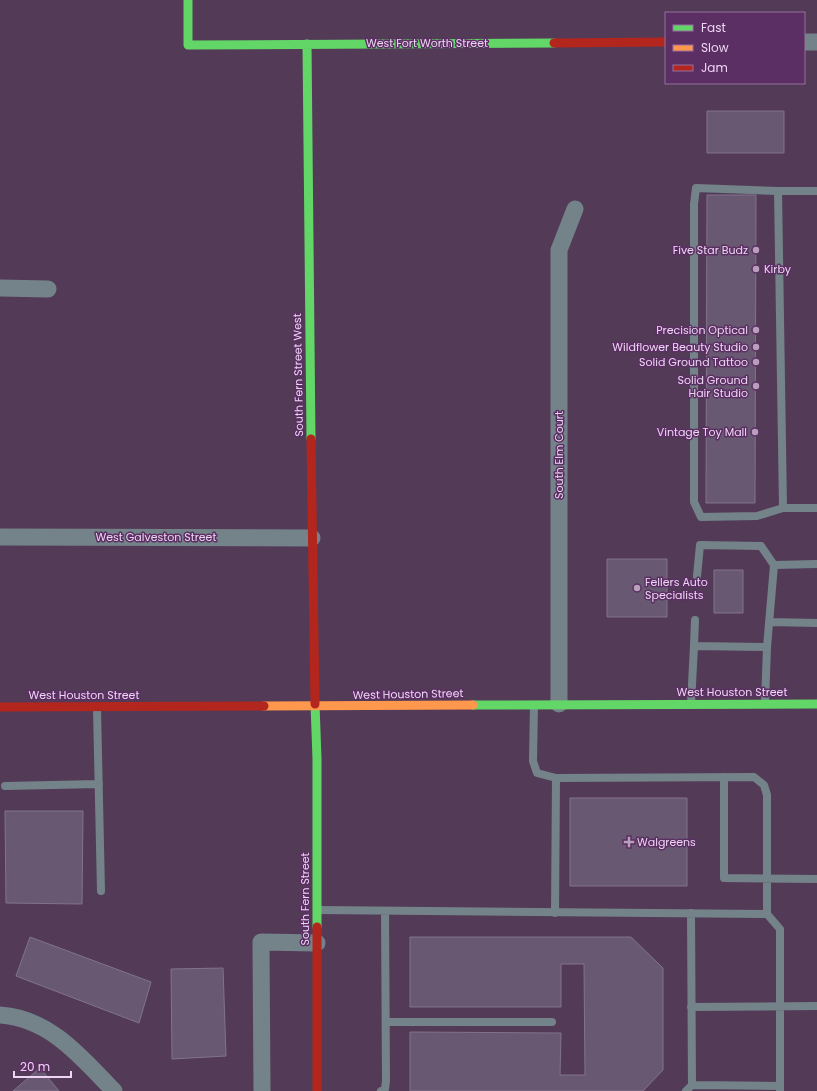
<svg xmlns="http://www.w3.org/2000/svg" width="817" height="1091" font-family="Poppins,sans-serif">
  <rect width="100%" height="100%" fill="#533b57"/>
  <path fill="#685871" stroke="#82738c" d="M707 111H784V153H707Z
    M707 195H756L755 503H706Z
    M607 559H667V617H607Z
    M714 570H743V613H714Z
    M570 798H687V886H570Z
    M5 811H83L82 904 6 903Z
    M30 937 151 982 139 1023 16 976Z
    M410 937H631L663 968V1070L643 1091H410V1032L561 1033 560 1075H585L584 964H561V1007H410Z
    M223 968 226 1056 172 1059 171 969Z
    M40 1068 59 1091H13Z"/>
  <g fill="none" stroke-linecap="round" stroke-linejoin="round">
    <path stroke="#748389" stroke-width="8" d="M778 191 696 188 694 204V502L701 517 757 516 783 508
      M817 191H778L783 508H817
      M697 576 700 545 761 546 774 565
      M769 622 817 623
      M694 646 695 620
      M765 703 767 647 774 565 817 564
      M691 704 694 646 767 647
      M534 705 533 761 537 773 556 778 754 777 764 785 767 795V914L780 929V1091
      M97 708 101 891
      M724 777V878L817 879
      M5 786 99 784
      M318 910 767 914
      M555 913 556 778
      M691 1007 817 1006
      M386 1022H552
      M692 1085 780 1086
      M381 1091 385 1089 386 1081 385 911
      M686 1091 692 1085 691 913"/>
    <path stroke="#748389" stroke-width="17" d="M804 42H817
      M0 288 48 289
      M0 537 312 538
      M559 704V250L575 209
      M0 1015C50 1018 82 1058 114 1091
      M262 1091 261 942 317 943"/>
    <path stroke="#63d668" stroke-width="9" d="M188 0V45L554 43
      M307 44 311 439
      M315 704 317 759V927
      M473 705 817 704"/>
    <path stroke="#ff974d" stroke-width="9" d="M264 706 473 705"/>
    <path stroke="#b3261e" stroke-width="9" d="M554 43 666 42
      M311 439 315 704
      M0 707 264 706
      M317 927V1091"/>
  </g>
  <g fill="#b89fbc" stroke="#5b2f63" stroke-width="1.5">
    <circle cx="756" cy="250" r="4"/>
    <circle cx="756" cy="269" r="4"/>
    <circle cx="756" cy="330" r="4"/>
    <circle cx="756" cy="347" r="4"/>
    <circle cx="756" cy="362" r="4"/>
    <circle cx="756" cy="386" r="4"/>
    <circle cx="755" cy="432" r="4"/>
    <circle cx="637" cy="588" r="4"/>
    <path d="M627 836h4v4h4v4h-4v4h-4v-4h-4v-4h4z"/>
  </g>
  <g text-anchor="middle" stroke-width="3" stroke-linejoin="round" paint-order="stroke">
    <g font-size="11" fill="#eed5f3" stroke="#5b2f63">
      <text x="427" y="47">West Fort Worth Street</text>
      <text transform="translate(298 375) rotate(-91)" y="4">South Fern Street West</text>
      <text transform="translate(559 455) rotate(-90)" y="4">South Elm Court</text>
      <text x="156" y="541">West Galveston Street</text>
      <text x="732" y="696">West Houston Street</text>
      <text transform="translate(408 694) rotate(-1)" y="4">West Houston Street</text>
      <text x="84" y="699">West Houston Street</text>
      <text transform="translate(305 899) rotate(-90)" y="4">South Fern Street</text>
    </g>
    <g font-size="11" fill="#eed5f3" stroke="#5b2f63" text-anchor="end">
      <text x="748" y="254">Five Star Budz</text>
      <text x="764" y="273" text-anchor="start">Kirby</text>
      <text x="748" y="334">Precision Optical</text>
      <text x="748" y="351">Wildflower Beauty Studio</text>
      <text x="748" y="366">Solid Ground Tattoo</text>
      <text x="748" y="384">Solid Ground<tspan x="748" dy="13">Hair Studio</tspan></text>
      <text x="747" y="436">Vintage Toy Mall</text>
      <text x="645" y="586" text-anchor="start">Fellers Auto<tspan x="645" dy="13">Specialists</tspan></text>
      <text x="637" y="846" text-anchor="start">Walgreens</text>
    </g>
  </g>
  <rect x="665" y="12" width="140" height="72" fill="#5b2f63" stroke="#96719d"/>
  <rect x="673" y="25" width="20" height="6" fill="#63d668" stroke="#96719d"/>
  <text x="701" y="32" font-size="12" fill="#eed5f3">Fast</text>
  <rect x="673" y="45" width="20" height="6" fill="#ff974d" stroke="#96719d"/>
  <text x="701" y="52" font-size="12" fill="#eed5f3">Slow</text>
  <rect x="673" y="65" width="20" height="6" fill="#b3261e" stroke="#96719d"/>
  <text x="701" y="72" font-size="12" fill="#eed5f3">Jam</text>
  <path d="M14 1071v6h57v-6" fill="none" stroke="#eed5f3" stroke-width="2"/>
  <text x="20" y="1071" font-size="12" fill="#eed5f3" stroke="#5b2f63" stroke-width="3" paint-order="stroke">20 m</text>
</svg>
